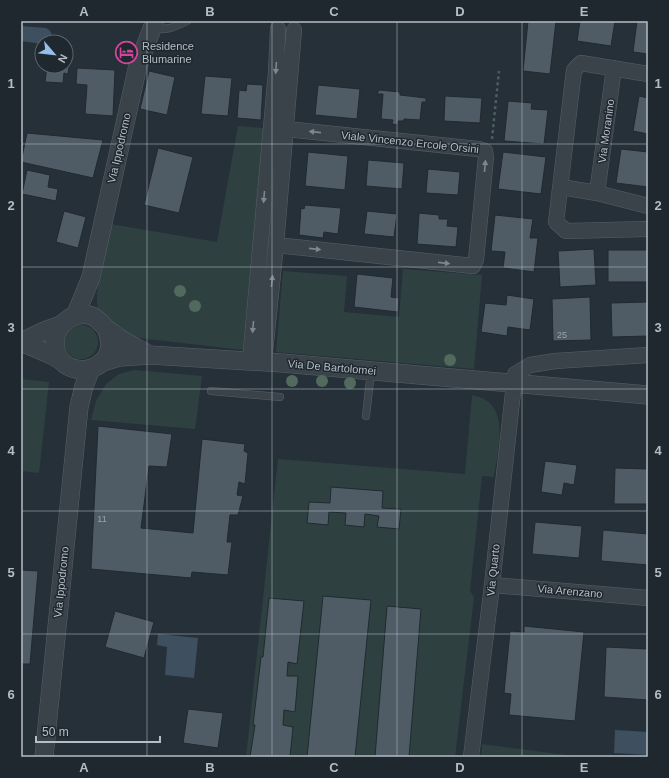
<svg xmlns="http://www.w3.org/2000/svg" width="669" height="778" font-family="Helvetica,sans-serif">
  <rect width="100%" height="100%" fill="#263039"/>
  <path fill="#2e4140" d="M238 126 264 128 243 350 139 338 112 327 98 312 97 303V295L98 283 110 224 217 242Z
    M403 269 482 275 474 369 276 352 283 271 347 276 344 312 399 317Z
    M64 342a17 17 0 1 1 34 0a17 17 0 1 1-34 0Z
    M134 370 202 376 195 429 91 420 96 401 106 384 119 374Z
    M21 379 49 382 39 473 21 471Z
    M472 395C475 396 480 397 484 399 509 412 497 455 494 477L482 476 470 591 474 597 455 757H246L278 459 465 474Z
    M482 744 582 757H481Z"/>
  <path fill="#3e4f60" d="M21 26 46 28C53 32 53 36 50 42H42V44L21 41Z
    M158 634 198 638 194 678 165 675 167 647 157 645Z
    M615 730 648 732V755L614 753Z"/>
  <path fill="#4f5b65" stroke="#212931" d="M528 21H556L550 74 523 71Z
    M580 21H615L611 46 577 41Z
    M637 21H648V54L633 52Z
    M47 66 69 67 68 74 64 73 63 83 45 82Z
    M77 68 115 70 113 116 85 114 87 85 76 84Z
    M149 71 175 77 167 115 140 109Z
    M205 76 232 78 228 116 201 114Z
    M247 84 263 85 261 120 237 118 239 90 246 91Z
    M318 85 360 89 357 119 315 115Z
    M379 90 400 92V95L426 98V102H422L420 120 404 119V121H398V125L392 124 393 120 381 119 383 94H377Z
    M445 96 482 98 480 123 444 121Z
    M639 96 648 98V134L633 131Z
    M508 101 532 103 531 109 548 110 544 144 504 141Z
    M27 133 103 140 93 178 21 162Z
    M158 148 193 157 179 213 144 205Z
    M621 149 648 152V187L616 183Z
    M308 152 348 156 345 190 305 186Z
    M503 152 546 157 541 194 498 189Z
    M368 160 404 163 402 189 366 186Z
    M428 169 460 172 458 195 426 193Z
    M27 170 50 175 48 187 58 189 56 201 22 194Z
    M305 205 341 208 338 234 324 232 323 238 299 235 301 208 304 209Z
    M64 211 86 217 78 248 56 242Z
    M367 211 397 214 394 237 364 234Z
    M419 213 439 215V219H448L447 226 458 227 456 247 417 244Z
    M495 215 533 219 530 238H538L534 272 503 268 505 252 491 251Z
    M594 249 596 285 560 287 558 251Z
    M608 250H648V282H608Z
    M357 274 393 278 391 297 399 298 398 312 354 307Z
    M507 295 534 299 530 330 508 327 507 336 481 332 485 303 506 305Z
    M590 297 591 340 553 341 552 299Z
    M648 302V336L612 337 611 303Z
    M98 426 172 434 167 467 149 466 141 528 193 533 202 439 245 444 244 451 248 453 245 484 239 482 237 495 243 496 238 515H230L227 542H232L228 575 192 572 191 578 91 569Z
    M545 461 577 465 574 485 564 483 562 495 541 492Z
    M615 468 648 469V504H614Z
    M331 487 383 491 382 508 401 509 399 529 377 527 379 516 365 514 364 527 345 525 346 513 329 512 328 525 307 523 309 502 330 503Z
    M535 522 582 526 579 558 532 554Z
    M603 530 648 534V565L601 561Z
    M21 570 38 571 30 664H21Z
    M323 596 371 600 355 757H307Z
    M269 598 304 601 297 664 288 662 287 676H298L295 712 284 710 283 725 293 727 290 757H250L255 725H253L261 657H263Z
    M387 606 421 609 409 757H375Z
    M115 611 154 622 144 658 105 647Z
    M524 626 584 632 575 721 509 715 511 694 504 693 510 631 524 632Z
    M606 647 648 649V700L604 697Z
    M188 709 223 713 218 748 183 743Z"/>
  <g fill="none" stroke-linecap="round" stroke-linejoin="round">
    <defs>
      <path id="service" d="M152 29C168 30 173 28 187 21
        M211 391 280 397
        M366 416 371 371"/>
      <path id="minor" d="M648 74 581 63 574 70 556 222 566 231 648 229
        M561 187 597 193 648 206
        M597 193 614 68
        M276 245 473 266 476 260 486 157 485 151 478 149 286 129
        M250 361 276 72 278 29
        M264 362 276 245 294 30
        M492 585 648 598
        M471 757 492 585 515 374 530 365 555 361 648 355"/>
      <path id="tertiary" d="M75 316 83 297 91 277 138 65 155 21
        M106 328C127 376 53 385 55 341 56 323 75 310 92 316 98 319 101 323 106 328 109 331 114 334 118 337 128 344 139 349 150 355
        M21 342 49 354 62 361
        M21 342 44 331 61 325
        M100 363 120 357 150 355 282 363 648 395
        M44 757 79 407 84 386 91 369"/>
    </defs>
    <use href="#service" stroke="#586068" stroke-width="8"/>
    <use href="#minor" stroke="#586068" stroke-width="16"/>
    <use href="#tertiary" stroke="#586068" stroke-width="19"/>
    <path stroke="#4d5e5e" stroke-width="2.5" stroke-dasharray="3 3" stroke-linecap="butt" d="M492 139 499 71"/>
    <use href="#service" stroke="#3a424a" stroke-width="7"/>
    <use href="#minor" stroke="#3a424a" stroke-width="15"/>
    <use href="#tertiary" stroke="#3a424a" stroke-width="18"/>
  </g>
  <g fill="#52695d">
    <circle cx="180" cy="291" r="6"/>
    <circle cx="195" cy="306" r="6"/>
    <circle cx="450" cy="360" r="6"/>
    <circle cx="292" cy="381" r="6"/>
    <circle cx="322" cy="381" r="6"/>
    <circle cx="350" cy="383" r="6"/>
  </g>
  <defs><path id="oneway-solid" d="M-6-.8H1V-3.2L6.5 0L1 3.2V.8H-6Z"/></defs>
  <g fill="#7e868e">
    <use href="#oneway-solid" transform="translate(276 68) rotate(94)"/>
    <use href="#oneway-solid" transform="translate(315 132) rotate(-174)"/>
    <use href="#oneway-solid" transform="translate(485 166) rotate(-85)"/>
    <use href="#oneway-solid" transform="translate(264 197) rotate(95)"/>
    <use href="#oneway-solid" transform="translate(315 249) rotate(6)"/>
    <use href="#oneway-solid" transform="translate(444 263) rotate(6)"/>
    <use href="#oneway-solid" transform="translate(272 281) rotate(-84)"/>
    <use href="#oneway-solid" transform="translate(253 327) rotate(95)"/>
  </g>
  <path fill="none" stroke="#b5bdc5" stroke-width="1" stroke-opacity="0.55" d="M147 21V757M272 21V757M397 21V757M522 21V757M21 144H648M21 267H648M21 389H648M21 511H648M21 634H648"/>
  <defs>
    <symbol id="hotel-ring" viewBox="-11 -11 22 22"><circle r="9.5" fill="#1f272f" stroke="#d1479c" stroke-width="1.5"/><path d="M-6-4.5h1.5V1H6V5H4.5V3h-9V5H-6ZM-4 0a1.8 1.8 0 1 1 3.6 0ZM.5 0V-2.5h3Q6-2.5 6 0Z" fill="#d1479c"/></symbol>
  </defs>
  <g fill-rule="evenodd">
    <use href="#hotel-ring" x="114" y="40" width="25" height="25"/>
  </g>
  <g text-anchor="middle" stroke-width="3" stroke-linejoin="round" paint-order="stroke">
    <g font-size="9" fill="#9ca4ad">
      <text x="562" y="338">25</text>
      <text x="102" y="522">11</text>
    </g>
    <g font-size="11" fill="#b5bdc5" stroke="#1f272f" text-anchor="start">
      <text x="142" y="50">Residence<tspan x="142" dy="13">Blumarine</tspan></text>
    </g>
    <g font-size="11" fill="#b5bdc5" stroke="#1f272f">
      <text transform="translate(606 131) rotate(-82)" y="4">Via Moranino</text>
      <text transform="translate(410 142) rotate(6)" y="4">Viale Vincenzo Ercole Orsini</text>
      <text transform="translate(119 148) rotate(-77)" y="4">Via Ippodromo</text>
      <text transform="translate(332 367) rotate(5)" y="4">Via De Bartolomei</text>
      <text transform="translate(493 570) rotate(-84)" y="4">Via Quarto</text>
      <text transform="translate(61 582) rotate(-84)" y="4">Via Ippodromo</text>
      <text transform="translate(570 591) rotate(5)" y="4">Via Arenzano</text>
    </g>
  </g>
  <rect width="669" height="778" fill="none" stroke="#1f272f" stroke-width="44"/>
  <g transform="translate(54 54) rotate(118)"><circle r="19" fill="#1f272f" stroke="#5b636b"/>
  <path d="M0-3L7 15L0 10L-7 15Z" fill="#96beea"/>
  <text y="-6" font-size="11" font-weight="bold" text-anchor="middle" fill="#b5bdc5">N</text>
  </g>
  <path d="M36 736v6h124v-6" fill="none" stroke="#b5bdc5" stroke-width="2"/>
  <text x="42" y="736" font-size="12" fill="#b5bdc5" stroke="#1f272f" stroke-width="3" paint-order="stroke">50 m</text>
  <rect x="22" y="22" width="625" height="734" fill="none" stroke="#b5bdc5" stroke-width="1.5"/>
  <g font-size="13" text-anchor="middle" font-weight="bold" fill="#b5bdc5">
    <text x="84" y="16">A</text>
    <text x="210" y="16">B</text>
    <text x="334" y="16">C</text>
    <text x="460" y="16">D</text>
    <text x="584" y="16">E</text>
    <text x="11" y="88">1</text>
    <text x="658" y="88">1</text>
    <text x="11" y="210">2</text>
    <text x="658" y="210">2</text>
    <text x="11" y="332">3</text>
    <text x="658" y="332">3</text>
    <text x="11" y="455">4</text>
    <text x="658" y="455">4</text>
    <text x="11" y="577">5</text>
    <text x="658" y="577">5</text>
    <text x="11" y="699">6</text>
    <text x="658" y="699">6</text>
    <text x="84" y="772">A</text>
    <text x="210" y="772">B</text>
    <text x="334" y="772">C</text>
    <text x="460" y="772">D</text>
    <text x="584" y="772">E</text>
  </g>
</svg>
